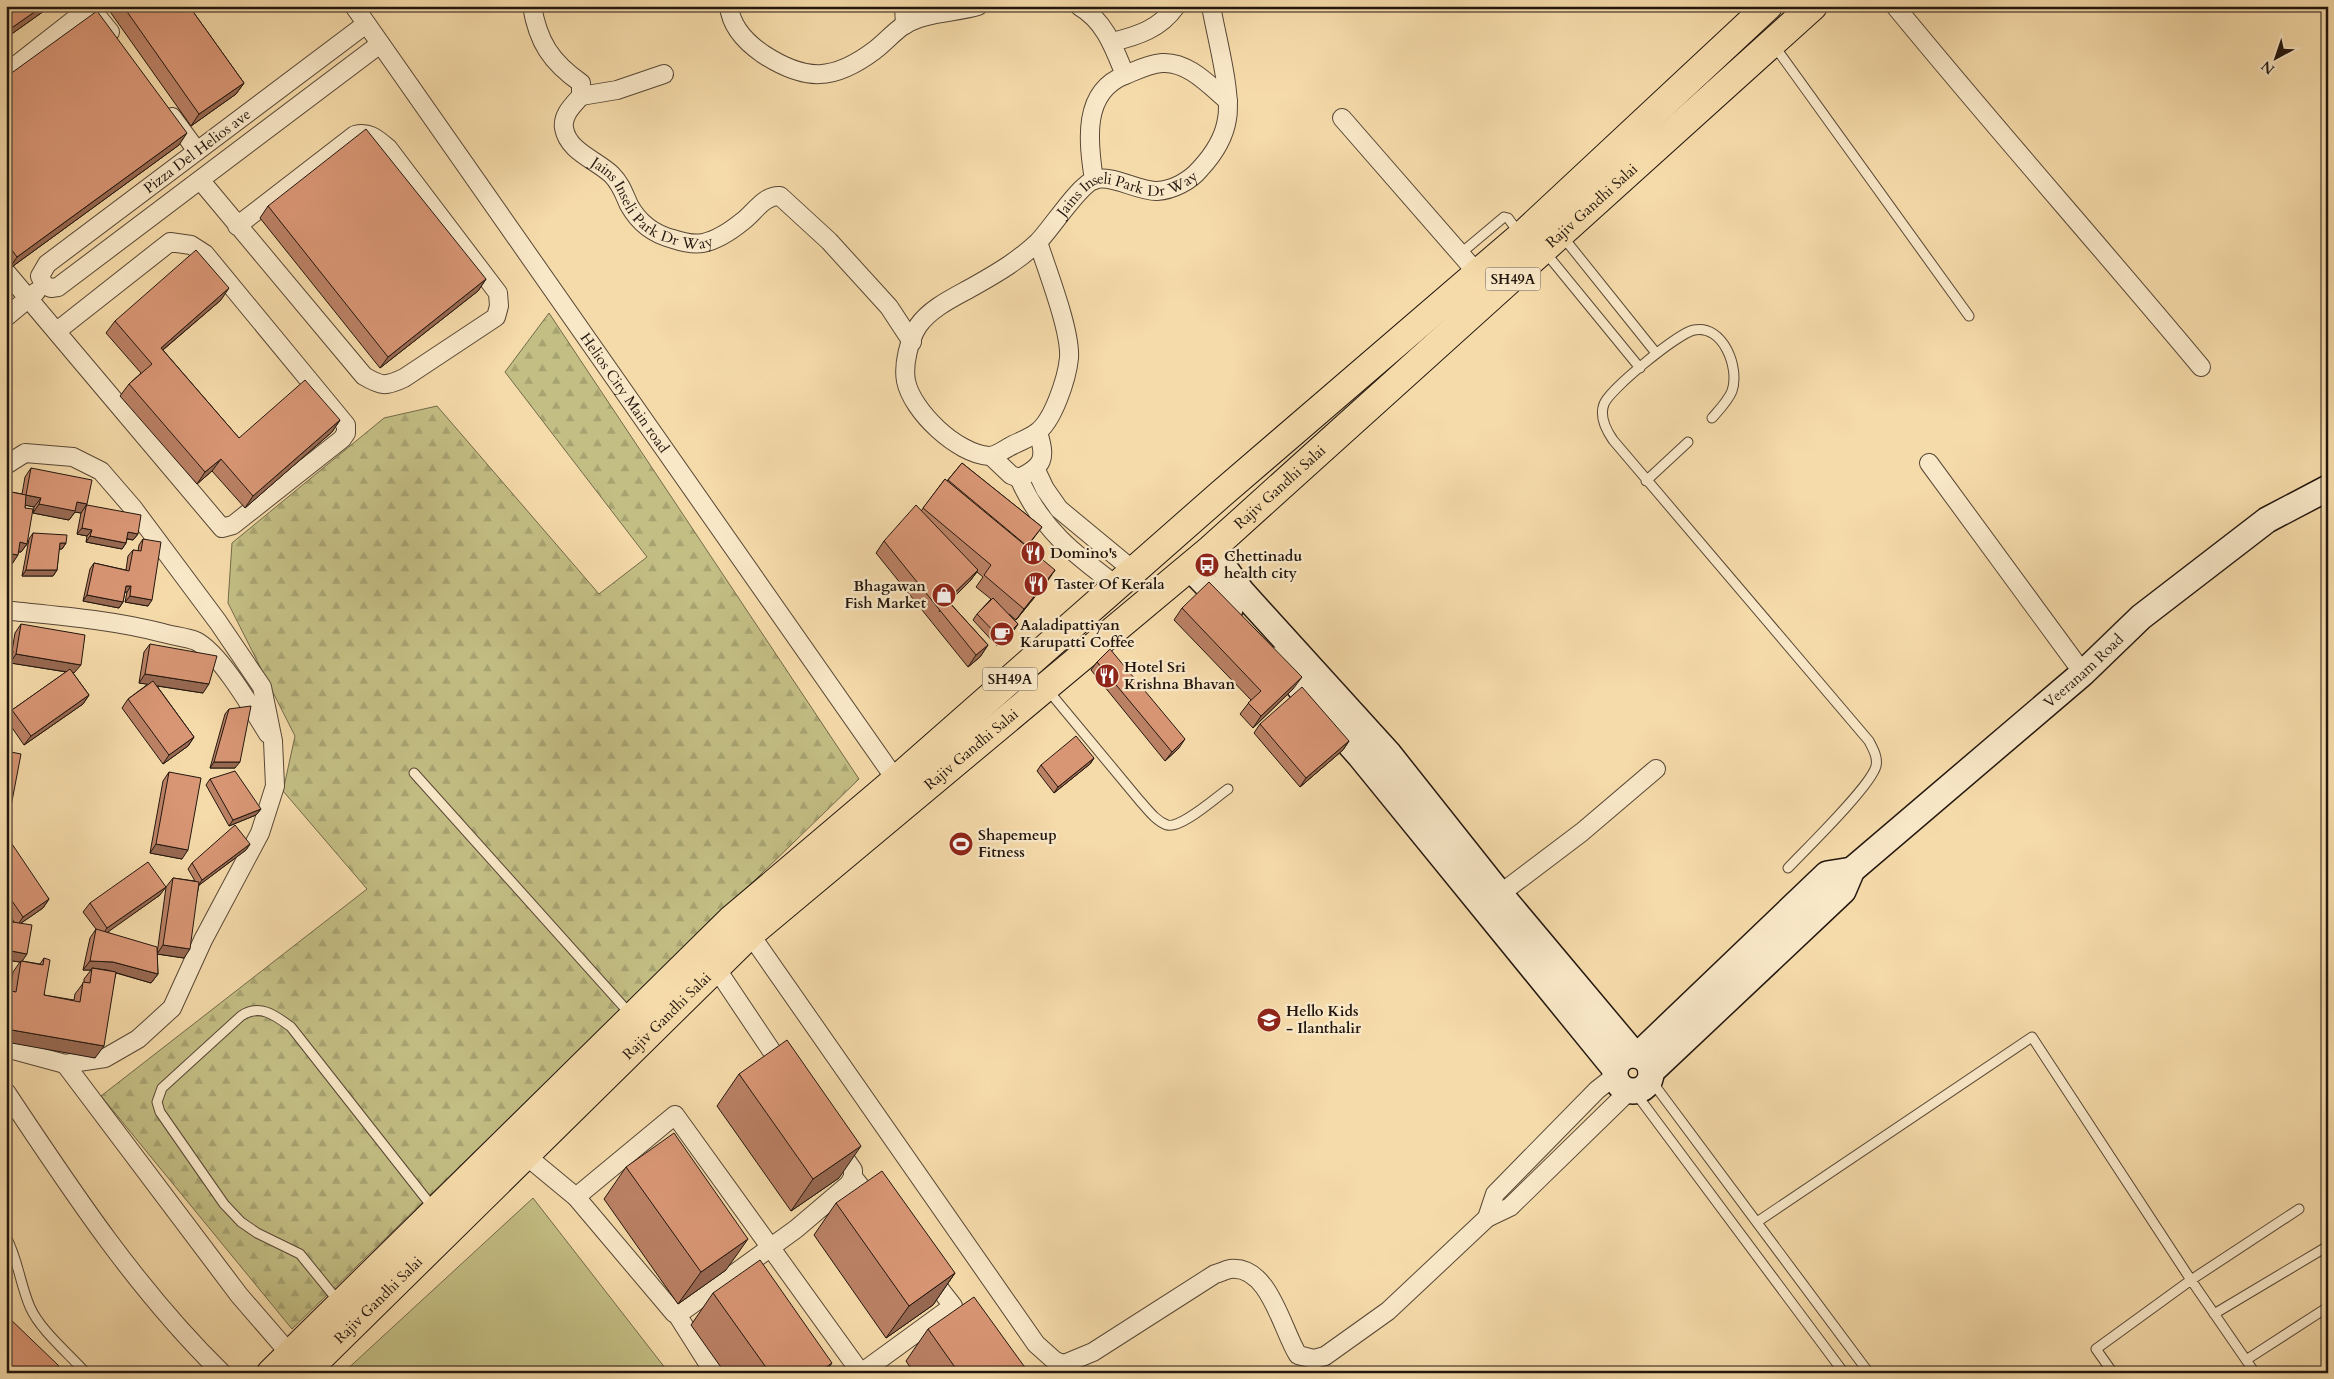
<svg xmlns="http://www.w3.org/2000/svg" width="2334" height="1379" font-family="Cardo,serif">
  <defs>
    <pattern id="forest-firs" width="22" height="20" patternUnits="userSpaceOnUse" patternTransform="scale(1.25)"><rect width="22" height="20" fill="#c3be84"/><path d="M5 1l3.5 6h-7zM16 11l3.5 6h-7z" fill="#a7a371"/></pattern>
  </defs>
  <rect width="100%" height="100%" fill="#f6dbaa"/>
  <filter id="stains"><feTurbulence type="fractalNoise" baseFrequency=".004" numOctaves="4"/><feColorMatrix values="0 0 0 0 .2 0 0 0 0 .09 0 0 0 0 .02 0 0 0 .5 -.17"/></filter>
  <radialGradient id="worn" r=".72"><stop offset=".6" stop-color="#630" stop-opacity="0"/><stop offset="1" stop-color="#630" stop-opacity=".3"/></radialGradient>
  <path fill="#c3be84" stroke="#726a49" d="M533 1198 669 1373H343Z"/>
  <path fill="url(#forest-firs)" stroke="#726a49" d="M549 313 859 779 292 1329 101 1096 367 889 283 791 295 736 228 603 232 543 384 418 437 406 599 594 647 557 505 372Z"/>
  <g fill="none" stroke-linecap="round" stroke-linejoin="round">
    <defs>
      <path id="lane" d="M1773 44 1969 316
        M1563 237 1656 353
        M1545 252 1640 368
        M1460 254 1504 217 1508 218 1519 233
        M1712 418C1719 410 1728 401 1732 391 1740 368 1723 324 1694 330 1678 333 1609 390 1604 404 1599 417 1606 430 1613 440L1869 741C1873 749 1878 757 1876 766 1871 786 1806 849 1788 868
        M1646 481 1688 442
        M1047 689 1140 801C1148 810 1156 821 1167 825 1181 829 1215 798 1228 789
        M414 773 631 1015
        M1650 1079 1869 1373
        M1634 1091 1844 1373
        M1757 1222 2032 1037 2191 1280 2255 1373
        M6 1237C18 1259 20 1284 30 1307 40 1330 69 1354 86 1373
        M339 1302 300 1254 257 1233 241 1222 224 1204 160 1112 157 1102 162 1088 241 1016C260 1003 276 1016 291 1027L434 1209
        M2214 1314 2328 1246
        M2246 1360 2328 1307
        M2113 1373 2096 1349 2191 1280 2299 1209"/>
      <g id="street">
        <path id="s1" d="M354 6 896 780"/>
        <path id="s2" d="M532 6C538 42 551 62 581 83V96C573 105 562 115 564 128 568 152 597 160 612 175 621 184 624 194 629 205 639 223 653 234 673 239 682 242 693 245 703 243 717 240 732 230 743 221 754 213 764 195 780 196L829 241 889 307 912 342"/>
        <path d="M729 6C731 27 747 43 763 54 806 82 834 81 875 50 885 42 894 32 904 25 925 12 955 13 978 6"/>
        <path d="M904 6 905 25"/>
        <path d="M1079 6C1105 21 1114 48 1125 75 1082 92 1088 141 1094 180"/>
        <path d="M1895 6C1995 128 2100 246 2201 367"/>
        <path d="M366 24 47 264 40 276 44 285 51 288 58 287 380 44"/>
        <path d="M1112 42C1137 36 1160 29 1176 6"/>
        <path d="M6 73 85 11H93L110 32"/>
        <path d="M1125 75C1137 70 1149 64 1162 63 1188 61 1210 86 1228 101"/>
        <path d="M581 96 617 90 664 74"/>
        <path d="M172 117 197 151"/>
        <path d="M1342 118 1478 274"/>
        <path d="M201 181 364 376C381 386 385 387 404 378L496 317 499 306 498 293 388 148C377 139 369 131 355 135L237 226"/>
        <path id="s3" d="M1038 242C1019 260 999 272 976 285 957 296 931 307 918 326 909 340 903 365 906 381 912 411 957 454 989 456 995 456 1004 450 1009 447 1018 442 1028 439 1036 433 1053 422 1067 378 1069 358 1071 331 1047 270 1038 242 1051 229 1079 185 1094 180 1110 173 1139 192 1157 191 1173 190 1190 181 1200 169 1213 155 1224 139 1227 119 1232 93 1216 35 1211 6"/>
        <path d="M6 272 222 528 233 525 342 439 346 433V425L205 254 191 245 170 242 57 331"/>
        <path d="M6 317 36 292"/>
        <path d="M991 456 1011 475 1019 478C1043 467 1047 458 1038 433"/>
        <path d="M1929 463 2083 673"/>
        <path d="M6 465 25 453 73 457 101 471 133 508 218 622 262 687 273 741 275 786 260 833 203 940 172 1008 138 1039 105 1058 65 1064 6 1048"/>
        <path d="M1036 470 1045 489 1059 509 1134 571"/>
        <path d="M1019 478C1041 529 1074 554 1117 586"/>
        <path d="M6 612 12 611C62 616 113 620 163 633 173 636 186 637 196 641 220 653 253 710 268 734"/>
        <path d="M1500 894 1582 832 1656 769"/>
        <path d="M750 934 1036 1344 1055 1361 1064 1364 1093 1352 1215 1274C1220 1273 1225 1270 1230 1269 1269 1264 1282 1330 1298 1355L1314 1359 1325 1356 1388 1311 1487 1218 1510 1207 1629 1091"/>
        <path d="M716 968 785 1071"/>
        <path d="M65 1064 239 1295 290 1354"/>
        <path d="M6 1092C71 1190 137 1290 222 1373"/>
        <path d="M835 1144 853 1170V1177L875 1205"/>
        <path d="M518 1149 576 1197 674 1313H680L796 1229 849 1184 853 1177"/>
        <path d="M576 1197 675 1115 861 1373"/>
        <path d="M1487 1218 1495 1194 1597 1090 1615 1076"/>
        <path d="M676 1313 714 1373"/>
        <path d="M861 1373 953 1306 928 1274"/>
      </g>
      <g id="secondary">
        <path d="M1211 549 1242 592 1389 754 1500 894 1635 1055"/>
        <path d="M1189 567 1230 609"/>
        <path d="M1275 660 1360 756 1615 1069"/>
        <circle cx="1633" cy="1073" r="18"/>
        <path d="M1638 1055 1827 874 1852 870"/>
        <path id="s4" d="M1651 1072 1843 891 1852 870 2083 673 2141 617 2267 520 2328 488"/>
      </g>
      <g id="primary">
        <path d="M271 1373 731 920 896 780 1221 494 1528 230 1768 6"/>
        <path id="s5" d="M304 1373 750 934 1211 549 1813 6"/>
      </g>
    </defs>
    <use href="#lane" stroke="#574735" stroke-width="11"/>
    <use href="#street" stroke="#574735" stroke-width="20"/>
    <use href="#secondary" stroke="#22160e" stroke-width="28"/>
    <use href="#primary" stroke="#22160e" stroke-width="30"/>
    <use href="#lane" stroke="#f9e8c8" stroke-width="9"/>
    <use href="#street" stroke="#f9e8c8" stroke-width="18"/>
    <use href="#secondary" stroke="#f9e8c8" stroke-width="25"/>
    <use href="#primary" stroke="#f6dbaa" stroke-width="28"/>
  </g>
  <path fill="#bb8165" stroke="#22160e" d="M6 6H51L6 38Z
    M106 6H189L244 83 236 94 191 126Z
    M6 77 179 145 9 269 6 265Z
    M268 206 486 279 478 291 380 368 260 218Z
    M221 300 163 350 239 438 340 420 332 432 245 508 212 471 197 484 120 396 129 384 141 373 106 333 115 321Z
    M962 463 1042 527 1027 547 1047 582 1016 620 1009 614 1018 624 1014 630 997 646 973 620 977 614 991 599 976 587 983 577 977 572 970 581 949 602 988 645 980 657 968 667 876 553 884 541 921 511 945 479 947 481Z
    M31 468 87 505 138 534 133 540 127 539 126 543 122 549 86 542 87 536 77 534 81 513 75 512 69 520 33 513 34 507 25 505 27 544 21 552H19L12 564 6 563V491L22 494 25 477Z
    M33 533 66 543 62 549H59L57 570 53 576H22L29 539Z
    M143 539 148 606 125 602 127 592H125L123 602 119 608 83 601 90 569 94 563 126 570 128 556 133 550 138 551 139 545Z
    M1182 608 1293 689 1253 728 1240 714 1251 700 1174 620Z
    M21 624 74 673H73L89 695 83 704 24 745 6 719 12 710 66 672 11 663 12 651 15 633Z
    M150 644 203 693 157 686 194 737 188 746 163 764 122 708 128 699 148 684 139 683 144 652Z
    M1097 662 1179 748 1165 761 1091 670Z
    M229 709 235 768H210L225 714Z
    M1260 724 1349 741 1343 750 1300 787 1254 733Z
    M1094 758 1090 764 1054 793 1037 771 1041 765Z
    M169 772 182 859 150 853 163 781Z
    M210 779 261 809 256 815 229 826 206 785Z
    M6 843 49 899 43 908 21 923 22 961 40 964 44 958V995L74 1000 75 994 84 982V979L91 970H83L90 938 96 929 83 912 90 903 160 895 107 932 157 954 166 887 173 878 195 881 188 869 192 863 250 844 246 850 199 885 184 958 157 954 158 974 151 983 116 973 95 1058 10 991 13 972 20 962 6 960V921L14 922 6 910Z
    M739 1074 839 1178 791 1211 717 1106Z
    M626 1167 726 1270 678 1304 604 1199Z
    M836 1203 955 1273 933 1305 886 1338 814 1235Z
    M713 1293 825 1373H725L691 1325Z
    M928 1329 1029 1373H914L906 1361Z"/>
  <path fill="#986952" stroke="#22160e" d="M43 6H51L6 38V34L10 29Z
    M244 83 236 94 191 126 199 114Z
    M187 133 179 145 9 269 17 257Z
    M486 279 478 291 380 368 388 357Z
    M229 288 221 300 152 359 161 348Z
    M340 420 332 432 245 508 253 496Z
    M221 459 212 471 197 484 205 472Z
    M26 495 41 498 34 507 20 504Z
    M77 502 87 504 81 513 75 512 69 520 33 513 39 504Z
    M82 528 92 530 87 536 77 534Z
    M128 532 138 534 133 540 124 538Z
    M90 536 126 543 122 549 86 542Z
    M20 542 27 544 21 552 14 551Z
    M60 543H66L62 549H55Z
    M6 553 18 555 12 564 6 563Z
    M26 570H57L53 576H22Z
    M978 570 970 581 939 612 947 600Z
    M1055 570 1047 582 1016 620 1024 609Z
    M126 586H131L127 592H122Z
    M87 595 123 602 119 608 83 601Z
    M130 596 152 600 148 606 125 602Z
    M1018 624 1014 630 997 646 1002 640Z
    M988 645 980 657 968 667 976 655Z
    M16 654 81 665 74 673 10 663Z
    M145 674 209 684 203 693 139 683Z
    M1302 677 1293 689 1253 728 1261 716Z
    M89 695 83 704 24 745 31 736Z
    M194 737 188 746 163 764 169 755Z
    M1185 739 1179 748 1165 761 1172 752Z
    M1349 741 1343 750 1300 787 1306 778Z
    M1094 758 1090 764 1054 793 1058 787Z
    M214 762H240L235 768H210Z
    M261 809 256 815 229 826 233 820Z
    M156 844 188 850 182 859 150 853Z
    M250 844 246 850 198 886 202 880Z
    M166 887 160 895 101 937 107 928Z
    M49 899 43 908 17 926 23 917Z
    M163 945 190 949 184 958 157 954Z
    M6 950 27 954 21 963V961L20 962 6 960Z
    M90 961 113 962 158 974 151 983 107 970 92 968 91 970H83Z
    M6 1029 104 1046 95 1058 6 1042Z
    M861 1146 839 1178 791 1211 813 1179Z
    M748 1239 726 1270 678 1304 701 1272Z
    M955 1273 933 1305 886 1338 909 1306Z
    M832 1363 825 1373H818Z"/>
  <path fill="#d99675" stroke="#22160e" d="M6 6H43L10 29 6 25Z
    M123 6H189L244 83 199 114Z
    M97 11 187 133 17 257 6 242V77Z
    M366 129 486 279 388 357 268 206Z
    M196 250 229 288 161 348 239 438 305 380 340 420 253 496 221 459 205 472 129 384 152 364 115 321Z
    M962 463 1042 527 1027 546 948 480Z
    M31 468 92 480 87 504 77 502 75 511 39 504 41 498 26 495Z
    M945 479 1055 570 1024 609 984 575 991 565 923 508Z
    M6 491 26 495 25 508 33 509 27 544 20 542 18 555 6 553Z
    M87 505 141 515 138 534 128 532 126 543 90 536 92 530 82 528 86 507Z
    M916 505 978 570 947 600 988 645 976 655 884 541Z
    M33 533 67 535 66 543H60L57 570H26Z
    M143 539 161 542 152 600 130 596 131 586H126L123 602 87 595 94 563 129 571 133 550 141 551Z
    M1209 582 1302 677 1261 716 1248 703 1261 691 1182 608Z
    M993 598 1018 624 1002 640 977 614Z
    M21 624 85 635 81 665 16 654Z
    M150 644 217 656 209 684 145 674Z
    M1110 649 1185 739 1172 752 1097 662Z
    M6 650 13 651 6 689Z
    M70 669 89 695 31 736 12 710Z
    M153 681 194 737 169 755 128 699Z
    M1302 687 1349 741 1306 778 1260 724Z
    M251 706 240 762H214L229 709Z
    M1076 736 1094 758 1058 787 1041 765Z
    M6 751 21 754 8 822H6Z
    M235 771 261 809 233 820 210 779Z
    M169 772 201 778 188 850 156 844Z
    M235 825 250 844 202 880 192 863Z
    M10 841 49 899 23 917 6 892V843Z
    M148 862 166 887 107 928 90 903Z
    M173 878 199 882 190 949 163 945Z
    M6 921 32 925 27 954 6 950Z
    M96 929 157 947 158 974 113 962 90 961Z
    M44 958 50 960 44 995 80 1002 83 982 90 983 92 968 116 972 104 1046 6 1029V990L16 992 21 961 43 965Z
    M787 1040 861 1146 813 1179 739 1074Z
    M674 1133 748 1239 701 1272 626 1167Z
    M882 1171 955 1273 909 1306 836 1203Z
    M760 1260 832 1363 818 1373H770L713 1293Z
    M974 1297 1029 1373H959L928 1329Z
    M6 1315 59 1366 53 1373H6Z"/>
  <defs>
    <symbol id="restaurant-disc" viewBox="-11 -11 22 22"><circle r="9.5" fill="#8f2418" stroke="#f9e8c8"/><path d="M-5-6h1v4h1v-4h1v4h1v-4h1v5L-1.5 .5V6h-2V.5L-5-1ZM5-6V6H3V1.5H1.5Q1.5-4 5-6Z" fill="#fff"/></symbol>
    <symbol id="bus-disc" viewBox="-11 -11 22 22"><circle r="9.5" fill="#8f2418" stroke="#f9e8c8"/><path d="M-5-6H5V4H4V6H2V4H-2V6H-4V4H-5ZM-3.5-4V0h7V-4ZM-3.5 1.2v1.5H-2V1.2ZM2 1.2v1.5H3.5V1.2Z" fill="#fff"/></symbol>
    <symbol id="shop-disc" viewBox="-11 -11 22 22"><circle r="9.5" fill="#8f2418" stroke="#f9e8c8"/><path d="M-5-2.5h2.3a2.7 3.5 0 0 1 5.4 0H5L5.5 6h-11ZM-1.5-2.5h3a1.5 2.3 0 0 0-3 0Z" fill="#fff"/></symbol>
    <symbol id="cafe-disc" viewBox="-11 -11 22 22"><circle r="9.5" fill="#8f2418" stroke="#f9e8c8"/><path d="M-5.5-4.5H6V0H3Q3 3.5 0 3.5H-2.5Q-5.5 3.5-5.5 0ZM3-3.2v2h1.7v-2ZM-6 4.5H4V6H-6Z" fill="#fff"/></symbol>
    <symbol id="stadium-disc" viewBox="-11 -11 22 22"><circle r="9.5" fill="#8f2418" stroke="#f9e8c8"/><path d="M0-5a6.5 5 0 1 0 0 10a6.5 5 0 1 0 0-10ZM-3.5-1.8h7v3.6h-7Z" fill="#fff"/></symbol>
    <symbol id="school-disc" viewBox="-11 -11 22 22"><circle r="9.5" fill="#8f2418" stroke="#f9e8c8"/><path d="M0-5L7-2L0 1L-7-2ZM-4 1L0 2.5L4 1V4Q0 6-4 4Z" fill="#fff"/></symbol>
  </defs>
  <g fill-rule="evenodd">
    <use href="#restaurant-disc" x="1019" y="539" width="28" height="28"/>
    <use href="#bus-disc" x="1193" y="551" width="28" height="28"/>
    <use href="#restaurant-disc" x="1022" y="570" width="28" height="28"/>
    <use href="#shop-disc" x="930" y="581" width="28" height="28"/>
    <use href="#cafe-disc" x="988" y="620" width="28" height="28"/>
    <use href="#restaurant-disc" x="1093" y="662" width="28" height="28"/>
    <use href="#stadium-disc" x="947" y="830" width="28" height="28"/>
    <use href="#school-disc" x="1255" y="1006" width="28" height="28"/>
  </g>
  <g text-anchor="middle" stroke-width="4.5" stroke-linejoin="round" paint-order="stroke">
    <g fill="#f9e8c8" stroke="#625546" stroke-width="1">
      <rect x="1485.5" y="267.5" width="55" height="23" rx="4"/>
      <rect x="982.5" y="667.5" width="55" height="23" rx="4"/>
    </g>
    <g font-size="14" font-weight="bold" fill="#22160e">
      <text x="1513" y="284">SH49A</text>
      <text x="1010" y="684">SH49A</text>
    </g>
    <g font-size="15" fill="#22160e" stroke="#f9e8c8">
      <text transform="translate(197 151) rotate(-37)" y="5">Pizza Del Helios ave</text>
      <text dy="5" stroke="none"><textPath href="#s3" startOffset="692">Jains Inseli Park Dr Way</textPath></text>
      <text dy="5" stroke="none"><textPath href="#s2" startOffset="268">Jains Inseli Park Dr Way</textPath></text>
      <text dy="5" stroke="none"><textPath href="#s5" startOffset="1739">Rajiv Gandhi Salai</textPath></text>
      <text dy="5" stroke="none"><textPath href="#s1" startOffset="472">Helios City Main road</textPath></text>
      <text dy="5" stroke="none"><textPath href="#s5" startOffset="1319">Rajiv Gandhi Salai</textPath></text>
      <text dy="5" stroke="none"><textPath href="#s4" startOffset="592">Veeranam Road</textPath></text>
      <text dy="5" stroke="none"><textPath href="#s5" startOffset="914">Rajiv Gandhi Salai</textPath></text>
      <text dy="5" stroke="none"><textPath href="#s5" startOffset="509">Rajiv Gandhi Salai</textPath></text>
      <text dy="5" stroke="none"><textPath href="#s5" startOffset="104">Rajiv Gandhi Salai</textPath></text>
    </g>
    <g font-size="15" font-weight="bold" fill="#22160e" stroke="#f9e8c8" text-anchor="start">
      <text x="1050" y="558">Domino's</text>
      <text x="1224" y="561">Chettinadu<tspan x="1224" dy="17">health city</tspan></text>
      <text x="1054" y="589">Taster Of Kerala</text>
      <text x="926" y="591" text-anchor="end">Bhagawan<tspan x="926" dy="17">Fish Market</tspan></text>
      <text x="1020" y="630">Aaladipattiyan<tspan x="1020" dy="17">Karupatti Coffee</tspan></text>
      <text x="1124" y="672">Hotel Sri<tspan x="1124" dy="17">Krishna Bhavan</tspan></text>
      <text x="978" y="840">Shapemeup<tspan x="978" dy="17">Fitness</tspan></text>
      <text x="1286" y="1016">Hello Kids<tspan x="1286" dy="17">- Ilanthalir</tspan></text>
    </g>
  </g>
  <rect width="2334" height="1379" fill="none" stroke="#f6dbaa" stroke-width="25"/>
  <rect x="8" y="8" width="2319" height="1364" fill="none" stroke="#22160e" stroke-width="2.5"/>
  <rect x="12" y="12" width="2309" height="1354" fill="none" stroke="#22160e"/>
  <g transform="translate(2276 58) rotate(220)" stroke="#f9e8c8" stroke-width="4" paint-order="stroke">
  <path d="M0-4L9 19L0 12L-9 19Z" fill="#22160e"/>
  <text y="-8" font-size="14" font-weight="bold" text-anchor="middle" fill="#22160e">N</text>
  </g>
  <rect width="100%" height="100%" filter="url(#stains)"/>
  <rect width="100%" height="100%" fill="url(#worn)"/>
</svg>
